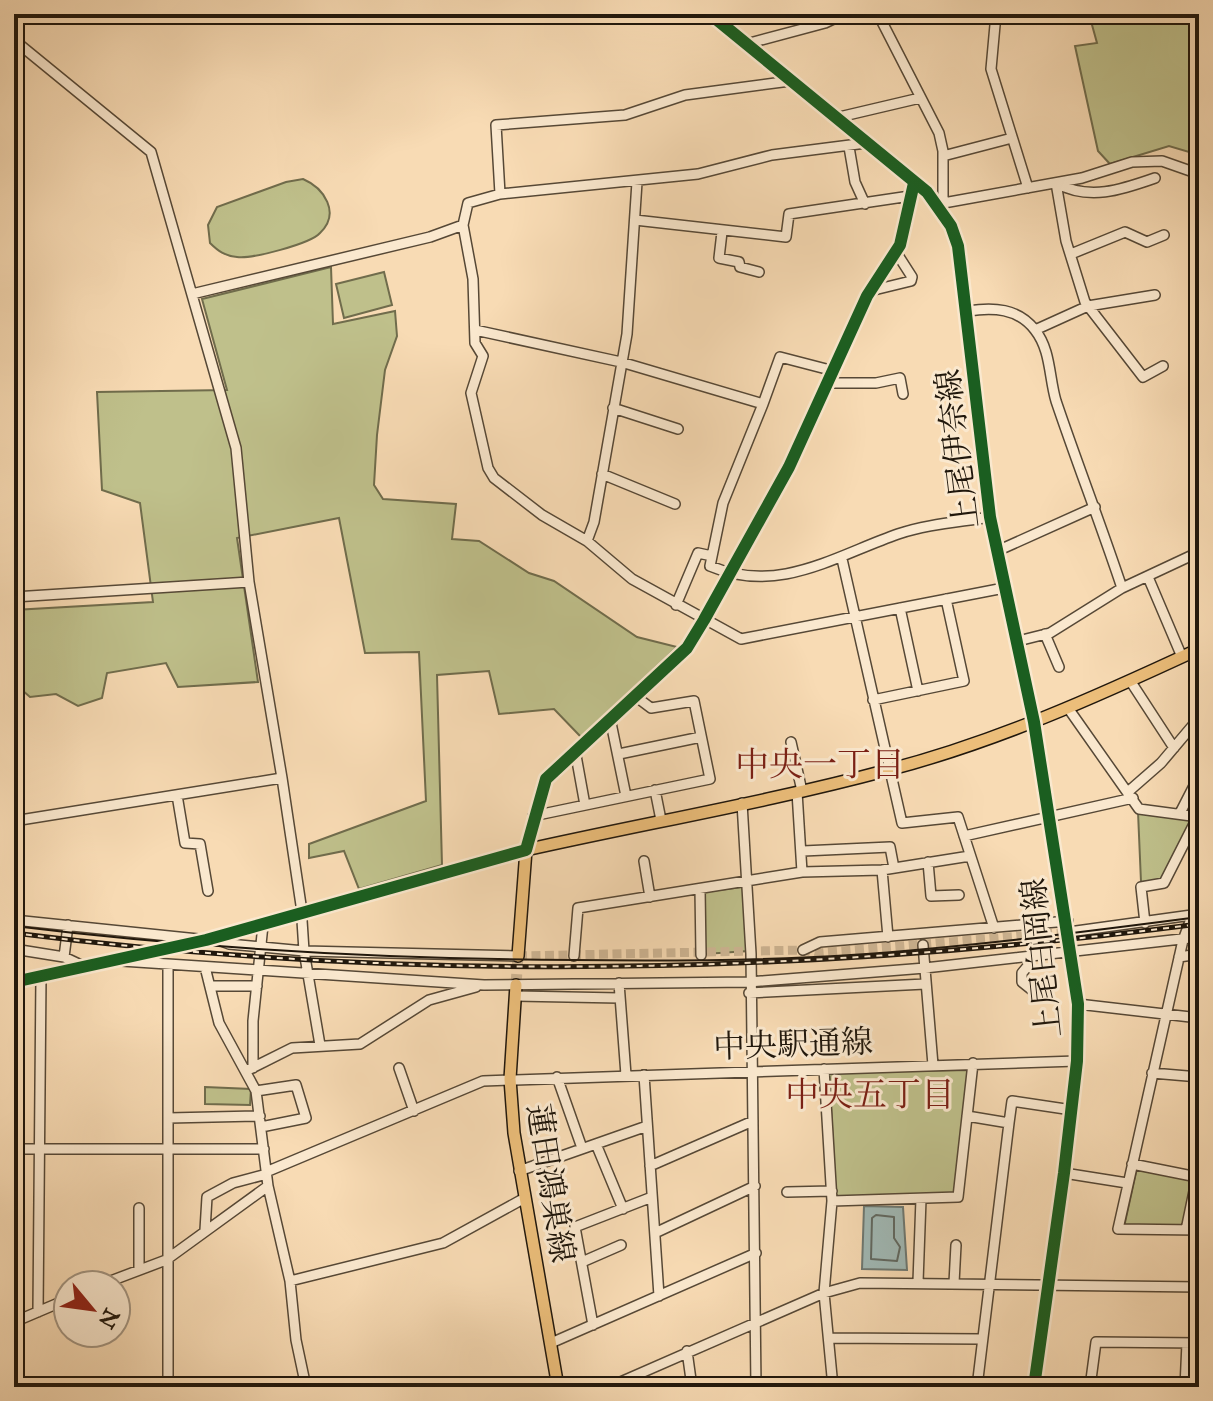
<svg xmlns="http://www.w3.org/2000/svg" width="1213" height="1401" font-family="'IM FELL Great Primer','Noto Serif JP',serif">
  <rect width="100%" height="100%" fill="#f8dbb4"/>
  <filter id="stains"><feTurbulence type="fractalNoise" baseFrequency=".0025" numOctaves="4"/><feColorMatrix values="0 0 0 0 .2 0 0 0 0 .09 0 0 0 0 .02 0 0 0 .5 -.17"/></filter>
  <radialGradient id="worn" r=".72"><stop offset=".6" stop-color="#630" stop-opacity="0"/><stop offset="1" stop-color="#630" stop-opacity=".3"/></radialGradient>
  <path fill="#bfc08b" stroke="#706c4c" stroke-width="2" d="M1089 14H1199V155L1169 146 1110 164 1098 151 1075 46 1097 43Z
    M303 179C324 188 341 213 320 233 310 244 252 259 237 257 225 256 218 251 210 243L208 225 217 207 286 182Z
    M331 267 333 324 395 311 397 336 385 370 377 435 374 485 383 499 456 504 452 539 479 541 529 573 554 581 637 637 677 647 581 737 554 709 499 714 489 671 437 675 442 865 359 889 344 851 309 858V844L426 801 419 652 365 653 339 518 237 538 258 682 178 687 166 663 107 673 102 698 78 706 56 694 30 697 14 683V610L153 602 140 503 102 490 97 392 227 390 202 299Z
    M384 272 392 305 344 318 336 284Z
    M1138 812 1190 818 1191 821 1163 880 1141 882Z
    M743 887 748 951 705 954 702 892Z
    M968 1070 956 1195 836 1198 829 1072Z
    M205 1087 251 1089 250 1105 205 1104Z
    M1137 1168 1193 1181 1184 1227H1124Z"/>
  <path fill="#a0b9b6" stroke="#6d7872" stroke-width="2" d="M864 1206 903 1207 907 1270 862 1269Z"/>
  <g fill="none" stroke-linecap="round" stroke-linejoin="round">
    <path stroke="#606861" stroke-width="2" d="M876 1215 894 1217V1238L900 1247 897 1261 871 1259 872 1218Z"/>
    <path stroke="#cdb492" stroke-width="9" stroke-dasharray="9 4.5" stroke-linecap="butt" d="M518 956 803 950 816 953 1069 932"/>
    <path stroke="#cdb492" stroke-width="11" stroke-dasharray="11 5.5" stroke-linecap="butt" d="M516 985 518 956"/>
    <defs>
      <path id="minor" d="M710 14 927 192 951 226 958 246 990 517 1034 722 1078 1004 1077 1061 1064 1173 1034 1387
        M878 14 939 133 943 151V201
        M996 14 991 69 1028 188
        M14 15 54 14
        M14 40 151 152 236 448 249 582 282 778 301 905 304 951 320 1045
        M746 44 825 23 844 14
        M835 118 920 98
        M866 143 772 155 698 174 500 194 468 203 463 225 473 279 475 343 483 356 471 393 488 468 494 478 542 515 587 541 632 579 741 639 1004 588
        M849 147 855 182 865 204
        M943 156 1012 138
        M1056 183 1066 241 1085 302 1143 377 1163 366
        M1056 183C1089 201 1121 190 1155 178
        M500 194 496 125 625 115 685 95 790 81
        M938 204 1082 178 1132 162 1162 161 1199 174
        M635 220 786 237 789 214 910 196
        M722 232 719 258 739 262 740 267 759 272
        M1071 254 1125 232 1147 242 1164 235
        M870 291 911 281 912 277 896 252
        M192 294 430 237 463 225
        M968 311C993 307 1018 308 1035 330 1051 350 1049 378 1056 401 1077 463 1101 525 1122 588
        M475 330 621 362 763 404 780 357 834 371
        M1035 330 1088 306 1155 295
        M828 383H876L900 378 903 394
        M763 404 723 503 710 566C778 595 835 556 898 534 927 524 960 522 990 517
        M613 408 678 429
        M602 474 675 504
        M587 541 594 522 627 334 637 182
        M997 551 1095 507
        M842 559 902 823 958 817 994 928
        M1148 577 1182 657
        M14 597 249 582
        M676 605 698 553 712 556
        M900 608 918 691
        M1045 634 1059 667
        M1018 641 1050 633 1122 588 1199 552
        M1131 682 1174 748
        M873 700 964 681 946 599
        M1068 708 1139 809 1199 817
        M610 718 626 796
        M791 742 802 791
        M575 750 585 805
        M619 754 701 737
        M655 790 661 820
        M1129 791 1161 763 1199 718
        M797 792 802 872
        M177 795 185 843 200 844 208 891
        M742 803 751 954 756 1387
        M1180 813 1199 776
        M533 816 710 779 694 701 651 708 635 696
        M14 821 282 778
        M964 836 1133 798
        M803 851 890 847 894 868
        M644 861 650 897
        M928 862 931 896 959 895
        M882 870 888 937
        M700 889 701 955
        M1199 898 1183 940 1118 1229 1199 1230
        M14 920 198 939
        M1145 923 1141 887 1164 883 1198 816
        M1069 932 1199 914
        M213 938 229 944 304 951 518 956
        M923 945 933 1065
        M14 949 64 957 83 966
        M803 950 820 942 1068 921
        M574 956 578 908 802 872 882 870 970 856
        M64 957 68 925
        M1179 957 1199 954
        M122 961 484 985 749 982 925 968 1199 937
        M205 967 219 1023 256 1091 268 1186 290 1281 296 1340 306 1387
        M1027 967 1022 973V982L1037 994
        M14 982 206 940 526 850 546 779 687 648 704 620 789 467 867 296 900 245 914 183
        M619 983 626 1075
        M210 986H257
        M749 993 925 984
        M516 996 619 998
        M1078 1004 1199 1018
        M253 1068V1021L263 925
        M399 1068 414 1111
        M824 1069 832 1201 824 1293 833 1387
        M248 1070 292 1048 360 1044 429 1000 476 987
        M1152 1073 1199 1077
        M644 1075 659 1296
        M557 1077 582 1148
        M256 1091 296 1085 306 1118 261 1127
        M967 1116 1009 1123 977 1387
        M169 1118 260 1116
        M1009 1123 1012 1101 1072 1110
        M596 1144 623 1209
        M14 1149H264
        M1132 1164 1197 1177
        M650 1166 753 1121
        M519 1171 647 1126
        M266 1172 483 1081 1077 1061
        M1064 1173 1127 1183
        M787 1192 832 1191
        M832 1201 958 1197 973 1063
        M139 1208V1268
        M205 1230 207 1197 233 1183 267 1174
        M1186 1230 1199 1167
        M655 1233 755 1186
        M582 1262 621 1245
        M290 1281 443 1243 523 1199
        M918 1282 921 1199
        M954 1283 956 1245
        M100 1285 166 1260 268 1186
        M38 1312 41 976
        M14 1322 68 1299
        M593 1325 575 1227 652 1197
        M829 1338 981 1339
        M551 1343 756 1253
        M687 1351 692 1387
        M168 1387V965
        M609 1387 824 1293 860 1283 1199 1287
        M1090 1387 1096 1342 1199 1343
        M1185 1387 1187 1343"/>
      <path id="major" d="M518 956 526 850C646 823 769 802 888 770 996 742 1098 696 1199 649
        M516 985 510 1079 514 1133 558 1387"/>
    </defs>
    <use href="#minor" stroke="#564836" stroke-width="12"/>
    <use href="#major" stroke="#20170c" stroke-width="14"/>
    <use href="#minor" stroke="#fae8ce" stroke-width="9"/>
    <use href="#major" stroke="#ecbe7a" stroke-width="11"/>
    <path stroke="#20170c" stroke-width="2" d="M14 926C200 949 386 959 574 960 666 961 759 961 851 955 968 947 1083 932 1199 917"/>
    <defs>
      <path id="rail" d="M14 933C408 983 806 975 1199 924"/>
    </defs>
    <use href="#rail" stroke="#20170c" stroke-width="5"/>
    <use href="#rail" stroke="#fae8ce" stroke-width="2" stroke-dasharray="6" stroke-linecap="butt"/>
    <defs>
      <path id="cycleway" d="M710 14 927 192 951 226 958 246 990 517 1034 722 1078 1004 1077 1061 1064 1173 1034 1387
        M14 982 206 940 526 850 546 779 687 648 704 620 789 467 867 296 900 245 914 183"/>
    </defs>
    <use href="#cycleway" stroke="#fae8ce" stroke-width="17"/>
    <use href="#cycleway" stroke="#1b5e20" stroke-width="12"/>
  </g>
  <g text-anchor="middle" stroke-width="6" stroke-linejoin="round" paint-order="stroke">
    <g font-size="32" fill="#20170c" stroke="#fae8ce">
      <text transform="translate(957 449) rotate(-97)" y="11">上尾伊奈線</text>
      <text transform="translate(1041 958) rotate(-96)" y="11">上尾白岡線</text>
      <text transform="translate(793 1044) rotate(-2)" y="11">中央駅通線</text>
      <text transform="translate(551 1183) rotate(81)" y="11">蓮田鴻巣線</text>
    </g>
    <g font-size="34" fill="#7a1f14" stroke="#fae8ce">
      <text x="820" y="776">中央一丁目</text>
      <text x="870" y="1106">中央五丁目</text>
    </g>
  </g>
  <rect width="1213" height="1401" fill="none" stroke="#f8dbb4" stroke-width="48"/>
  <rect x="16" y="16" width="1181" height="1369" fill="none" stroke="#20170c" stroke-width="4"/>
  <rect x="24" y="24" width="1165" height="1353" fill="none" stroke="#20170c" stroke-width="2"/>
  <g transform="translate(92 1309) rotate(119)"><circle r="38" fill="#fae8ce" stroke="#a39480" stroke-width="2"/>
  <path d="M0-6L14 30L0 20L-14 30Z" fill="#8f2418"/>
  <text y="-12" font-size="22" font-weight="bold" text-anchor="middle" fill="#20170c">N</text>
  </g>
  <rect width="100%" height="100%" filter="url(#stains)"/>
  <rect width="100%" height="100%" fill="url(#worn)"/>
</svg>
